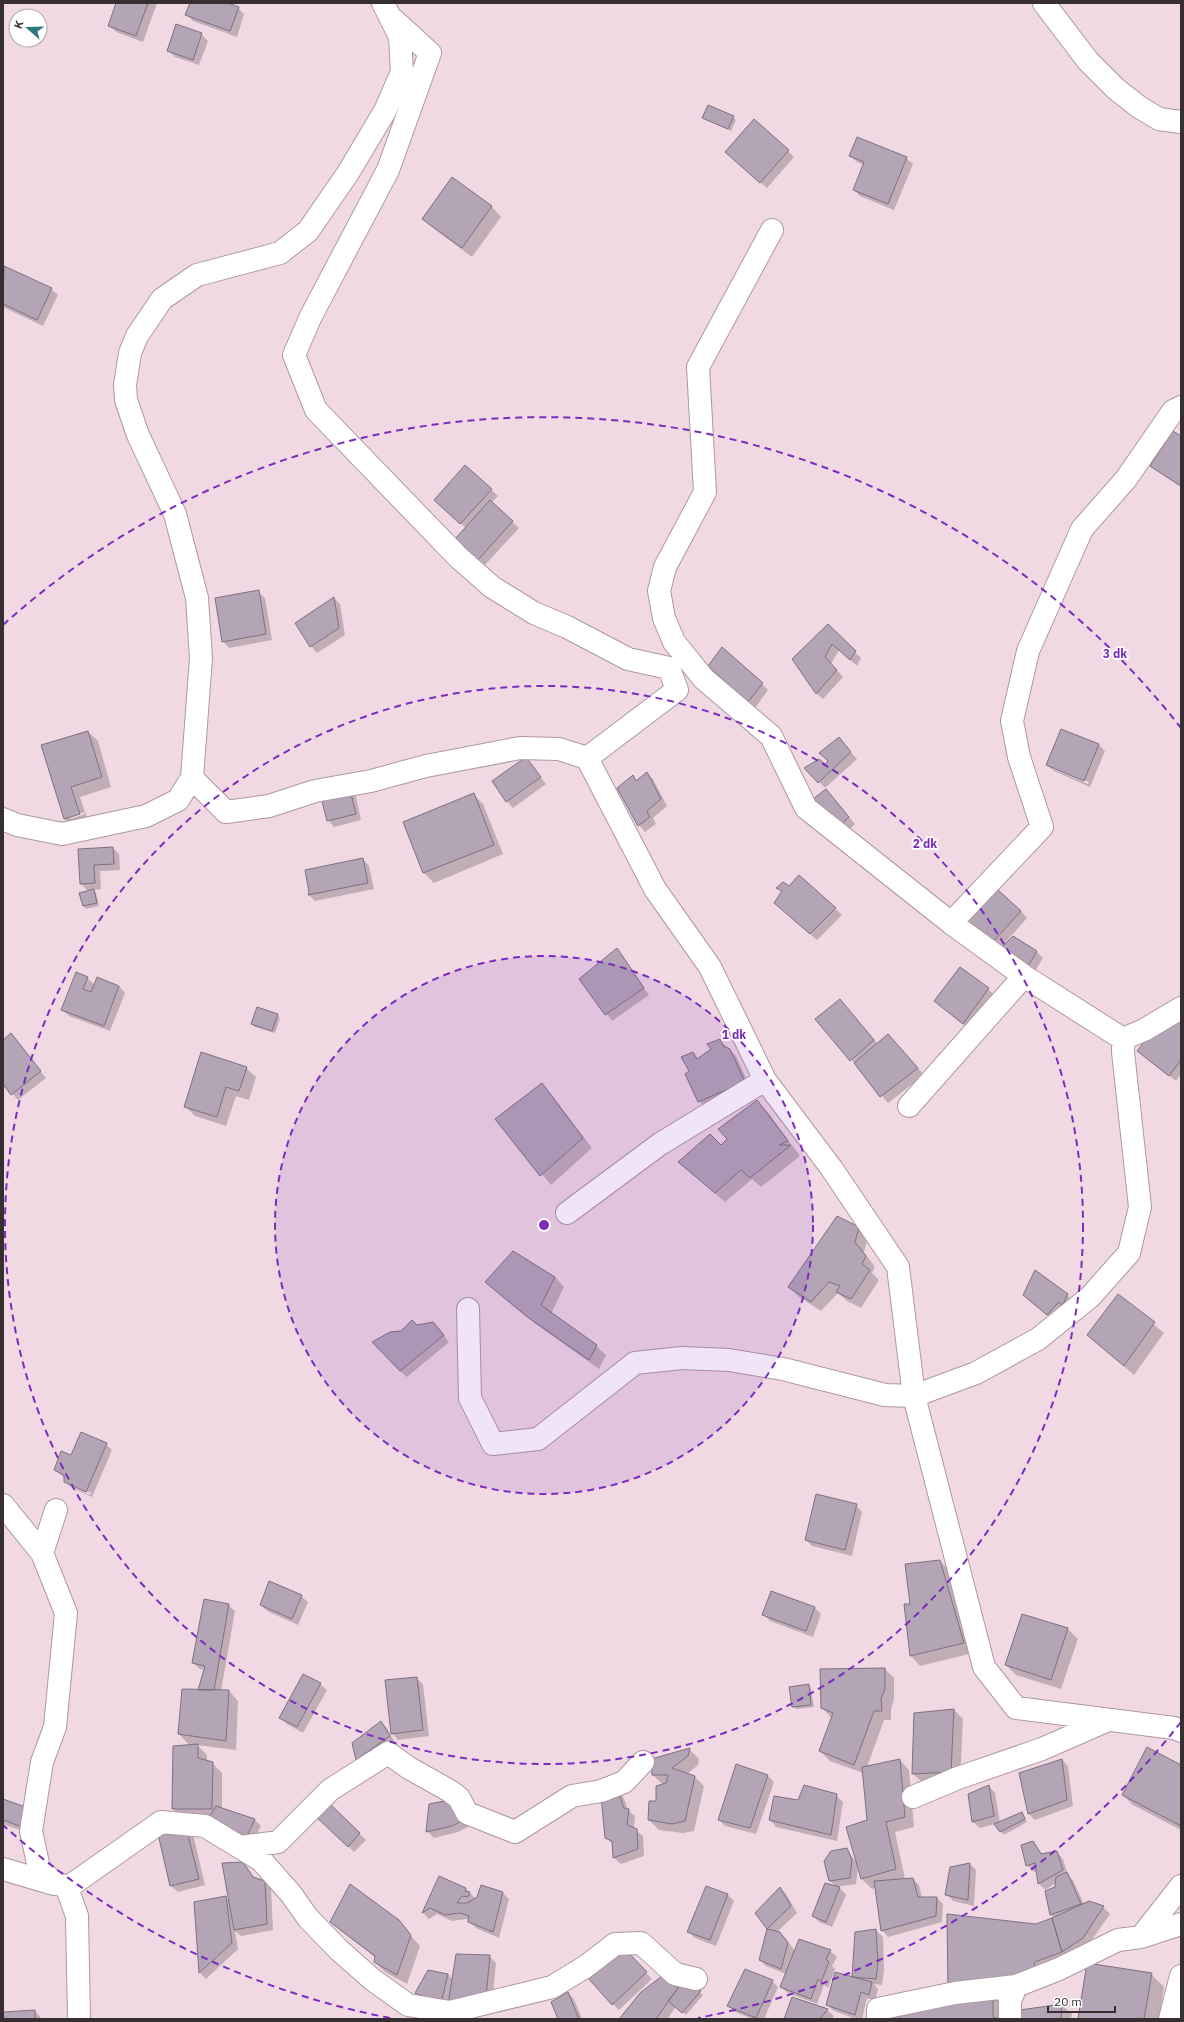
<svg xmlns="http://www.w3.org/2000/svg" width="1184" height="2022" font-family="'IBM Plex Sans',sans-serif">
  <rect width="100%" height="100%" fill="#f1d9e3"/>
  <path fill="#0003" fill-rule="evenodd" d="M117 3H157L143 42 116 32 109 25Z
    M191 3H229V4L238 8 244 14 237 37 193 21 187 15Z
    M201 34 208 41 199 65 175 57 168 50Z
    M733 117 736 120 731 131 703 118Z
    M788 151 794 157 767 188 733 158Z
    M850 156 906 158 913 164 894 210 860 196 854 190 864 165 857 162Z
    M452 178 492 207 501 217 472 257 433 228 423 218Z
    M5 267 51 289 58 295 43 326 3 307V271Z
    M1181 437V487L1158 472 1151 466Z
    M466 466 498 496 491 503 519 528 485 565 463 545 466 528 441 506Z
    M258 592 265 598 272 640 229 648 223 641Z
    M334 598 340 604 345 635 317 653 311 646 296 623Z
    M828 626 861 658 857 666 839 650 831 664 843 677 823 699 816 693Z
    M715 672 762 684 768 690 755 708Z
    M88 732 98 741 111 787 80 797 89 824 75 829 65 819 43 746ZM84 812 85 814 70 819V817Z
    M839 739 857 759 825 788 806 768 825 765 829 761Z
    M1099 745 1105 751 1090 787 1054 771 1047 765ZM1053 767 1089 782 1088 784 1053 769Z
    M526 758 546 784 513 808 507 801Z
    M647 773 653 779 667 806 653 818 656 824 645 832 639 825 618 788 633 777 637 781Z
    M350 791 356 797 361 820 334 827 328 820Z
    M474 795 483 804 503 854 434 883 424 873 404 823Z
    M832 797 855 824 842 837Z
    M113 848 119 854 120 870 100 871 101 889 93 890 96 893 99 906 86 909 83 906 89 892 81 884 79 850Z
    M363 859 369 866 374 889 315 901 309 895Z
    M799 876 842 915 817 940 782 909V892L778 888 789 887Z
    M1021 911 1027 918 1003 945 1004 946 1013 937 1037 952 1043 958 1032 976 974 928Z
    M617 950 623 956 649 995 612 1021 580 979Z
    M960 968 995 995 970 1030 935 1001Z
    M87 978 95 985 119 986 125 993 110 1031 69 1016 62 1009Z
    M846 1007 878 1044 894 1042 924 1075 888 1103 817 1019Z
    M277 1015 280 1018 275 1033 255 1027 252 1024Z
    M1181 1019V1074L1176 1081 1138 1051Z
    M11 1035 46 1078 18 1100 3 1083V1041Z
    M720 1040 736 1056 751 1089 706 1108 699 1101 690 1071 693 1054 699 1059Z
    M246 1068 256 1077 249 1100 236 1096 226 1126 195 1116 185 1106Z
    M542 1085 551 1094 592 1148 551 1185 497 1119Z
    M757 1102 767 1111 800 1156 761 1187 752 1179 725 1202 679 1162 721 1146 729 1139Z
    M859 1228 868 1238 864 1252 875 1267 872 1273 879 1280 861 1308 847 1301 838 1293 821 1311 799 1297 789 1287Z
    M1036 1271 1074 1301 1054 1321 1024 1295Z
    M555 1277 564 1287 551 1314 596 1346 606 1355 599 1369 537 1325 486 1282Z
    M1118 1295 1164 1333 1134 1375 1088 1335Z
    M417 1326 440 1330 449 1342 407 1377 400 1371Z
    M106 1444 112 1450 92 1497 72 1488 65 1482V1478L55 1470 71 1457ZM70 1484 91 1493 90 1495 70 1486Z
    M856 1505 862 1512 852 1556 812 1546 806 1540Z
    M940 1561 950 1571 973 1653 920 1666 911 1656 905 1605H912Z
    M301 1596 308 1602 298 1625 267 1611 261 1605Z
    M228 1605 235 1611 221 1691H229L238 1701 236 1750 197 1745 207 1755V1762L212 1763 222 1773V1809L255 1820 261 1826 252 1844 182 1818 173 1808 190 1746 179 1734 200 1691 205 1670 200 1669 193 1663Z
    M815 1608 821 1614 813 1637 770 1621 763 1614Z
    M1023 1615 1068 1629 1078 1639 1061 1689 1016 1675 1006 1665Z
    M884 1668 894 1678V1699L891 1709V1720H884L867 1767 900 1760 909 1770 914 1827 895 1832 905 1879H913L919 1885 922 1898H937L943 1904 942 1922 888 1937 882 1930 876 1887 872 1889 862 1879 858 1866 856 1884 836 1887 829 1880 846 1849 856 1862 868 1821 863 1773 830 1761 820 1751 832 1718 822 1708Z
    M304 1675 320 1684 327 1690 303 1733 287 1724 280 1717Z
    M416 1678 423 1684 429 1736 398 1740 392 1733Z
    M808 1685 811 1688 814 1707 796 1709 793 1706Z
    M954 1710 963 1719 960 1781 923 1783 913 1774Z
    M381 1722 387 1728 395 1743 363 1766 357 1760 353 1744Z
    M689 1749 699 1759 698 1765 687 1774 694 1776 704 1786 694 1831 683 1833 659 1830 649 1820 663 1785 653 1775Z
    M1062 1760 1068 1766 1073 1806 1035 1820 1029 1814Z
    M1181 1766V1830L1133 1805 1123 1795Z
    M768 1776 774 1782 756 1834 725 1826 719 1820Z
    M989 1786 995 1793 1000 1823 1022 1813 1027 1822 1004 1835 995 1824 980 1828 973 1822 969 1794Z
    M617 1789 623 1796 628 1810 635 1816 634 1829 643 1836 644 1856 621 1864 614 1858 613 1844 606 1838Z
    M836 1795 843 1802 837 1841 776 1827 770 1820Z
    M3 1800 34 1835 3 1824Z
    M325 1801 366 1840 354 1852 314 1813Z
    M465 1805 468 1827 458 1832 434 1838 427 1831Z
    M193 1834 205 1885 178 1892 171 1886 159 1835Z
    M1033 1842 1043 1855 1057 1852 1063 1859 1068 1875 1073 1880 1084 1904 1089 1902 1103 1907 1110 1914 1089 1944 996 1996 1005 2006V2019H884L957 2000 1036 1925 1054 1918 1051 1915 1046 1892 1056 1888V1883L1045 1890 1039 1884 1037 1871 1034 1872 1027 1865Z
    M243 1863 255 1879 264 1882 271 1888 273 1930 241 1936 235 1931 238 1949 206 1979 200 1973 195 1903 225 1897 230 1901Z
    M970 1864 976 1870 974 1906 953 1901 947 1894Z
    M439 1877 466 1889 476 1899 503 1893 509 1899 499 1938 476 1928 467 1919 452 1921 437 1914 429 1919 423 1913Z
    M707 1887 728 1895 734 1901 716 1946 695 1938 689 1932Z
    M780 1888 786 1894 797 1913 777 1932 786 1939 795 1951H830L837 1957 832 1966 835 1969 828 1988 824 1985 817 2004 788 1993 781 1987 786 1974 766 1966 760 1960 768 1929 756 1913Z
    M840 1888 846 1895 832 1927 819 1922 813 1916Z
    M331 1921H398L420 1946 407 1984 385 1972 375 1962 376 1958 341 1931Z
    M876 1930 883 1937 884 1970 882 1985 874 1984 878 1989 875 2001 867 1998 862 2019H856L834 2011 827 2005 853 1978 856 1933Z
    M628 1954 652 1979 619 2010 613 2004Z
    M489 1956 496 1963 492 2003 455 2011 423 1999 416 1992 448 1974 453 1980Z
    M1151 1974 1164 1987 1159 2019H1079Z
    M685 1981 703 1995 686 2015 676 2007 667 2019H621L678 1990Z
    M772 1981 778 1987 764 2019H752L735 2012 728 2006Z
    M568 1993 574 1999 582 2019H559Z
    M792 1998 827 2010 834 2016 832 2019H785Z
    M1062 2005 1072 2014 1071 2019H1015L1014 2012Z
    M35 2011 42 2019H3V2013Z"/>
  <path fill="#b3a5b6" stroke="#7e7080" d="M116 3H148L136 36 108 26Z
    M190 3H228L239 7 230 31 185 15Z
    M176 24 202 33 193 60 167 51Z
    M708 105 734 116 728 129 702 118Z
    M754 119 789 150 760 183 725 152Z
    M857 137 907 157 888 204 853 190 864 162 849 156Z
    M452 177 492 206 462 248 422 219Z
    M4 266 52 288 37 320 3 304Z
    M1173 431 1181 436V486L1150 466Z
    M465 465 492 489 460 524 434 500Z
    M490 500 513 521 478 560 455 539Z
    M259 590 266 634 222 642 215 598Z
    M334 597 339 628 310 647 295 623Z
    M828 624 856 651 850 660 832 644 825 657 837 670 816 694 792 659Z
    M722 647 763 683 748 702 708 666Z
    M1061 729 1099 744 1084 781 1046 765Z
    M88 731 102 777 71 787 80 814 64 819 41 745Z
    M839 737 851 752 818 783 804 768 819 759 825 764 828 761 819 753Z
    M526 757 541 777 506 802 492 781Z
    M647 772 661 799 647 811 650 817 638 826 617 788 633 775 636 781Z
    M826 789 849 817 835 831 813 799Z
    M350 790 356 814 327 821 321 797Z
    M474 793 494 845 423 873 403 822Z
    M113 847 114 864 94 865 95 883 80 884 78 849Z
    M363 858 368 883 308 895 309 892 305 870Z
    M799 875 836 908 810 934 774 903 782 891 776 888 783 882 789 886Z
    M996 888 1021 911 991 944 966 921Z
    M94 889 97 903 83 906 79 893Z
    M1013 936 1037 951 1025 971 998 951Z
    M617 948 644 988 605 1015 579 979Z
    M960 967 989 988 963 1024 934 1001Z
    M76 972 88 977 83 989 91 992 97 977 119 986 104 1026 61 1010Z
    M840 999 874 1040 850 1061 815 1019Z
    M257 1007 278 1014 272 1031 251 1024Z
    M1181 1018V1060L1169 1076 1137 1051 1157 1025Z
    M11 1033 41 1071 11 1095 3 1084V1040Z
    M888 1034 918 1068 880 1097 854 1063Z
    M720 1039 723 1046 730 1049 745 1082 698 1102 685 1074 689 1071 681 1057 693 1052 697 1059 711 1049 707 1044Z
    M201 1052 247 1067 239 1091 226 1087 217 1117 184 1107Z
    M542 1083 583 1138 540 1176 495 1119Z
    M757 1100 788 1141 779 1145H791L750 1178 741 1170 715 1193 678 1162 710 1134 721 1145 727 1139 718 1129Z
    M837 1216 859 1227 855 1242 866 1256 862 1264 870 1270 851 1299 836 1292 840 1286 829 1282 811 1302 788 1287Z
    M513 1251 555 1277 541 1305 597 1345 589 1360 526 1316 485 1282Z
    M1035 1270 1068 1294 1062 1306 1059 1302 1047 1315 1023 1295Z
    M1118 1294 1155 1322 1124 1366 1087 1335Z
    M412 1320 417 1325 433 1322 444 1335 400 1371 372 1342 390 1332 401 1331Z
    M81 1432 107 1443 86 1492 64 1482V1475L54 1470 61 1451 71 1455Z
    M816 1494 857 1504 845 1550 805 1540Z
    M940 1560 964 1643 910 1656 904 1604H910L905 1564Z
    M269 1581 302 1595 292 1619 260 1605Z
    M771 1591 815 1607 806 1631 762 1615Z
    M204 1599 229 1604 214 1690H198L205 1666 192 1663Z
    M1022 1614 1068 1628 1051 1680 1005 1665Z
    M885 1668V1689L881 1699 882 1711H874L854 1765 819 1751 833 1713 821 1708 820 1669Z
    M303 1674 321 1683 297 1727 279 1718Z
    M417 1677 423 1730 391 1734 385 1680Z
    M809 1684 811 1705 792 1707 789 1687Z
    M182 1689 229 1690 226 1741 178 1734Z
    M954 1709 951 1772 912 1774 914 1713Z
    M381 1721 390 1736 356 1760 352 1743Z
    M198 1744V1758L213 1762 212 1809H172L173 1746Z
    M1147 1747 1181 1765V1826L1122 1795Z
    M690 1748 688 1756 672 1768 695 1776 685 1821 672 1824 648 1820 649 1801H656V1786L666 1783 668 1775H652L651 1759Z
    M900 1759 905 1817 886 1822 896 1869 861 1879 846 1827 867 1820 862 1767Z
    M1062 1759 1067 1800 1028 1814 1019 1773Z
    M736 1764 768 1775 750 1828 718 1820Z
    M804 1785 837 1794 831 1835 769 1820 774 1796 798 1800Z
    M989 1785 994 1816 972 1822 968 1794Z
    M617 1788 624 1808 629 1809 627 1825 637 1829 638 1849 613 1858 612 1841 605 1838 601 1795Z
    M459 1798 462 1821 452 1826 426 1832 429 1804Z
    M3 1799 34 1810 28 1829 3 1820Z
    M325 1799 360 1833 348 1847 312 1813Z
    M216 1806 255 1819 246 1838 206 1822Z
    M1022 1812 1025 1819 1000 1832 994 1824Z
    M186 1827 199 1879 170 1886 158 1834Z
    M1033 1841 1041 1854 1057 1851 1063 1870 1038 1884 1035 1863 1026 1866 1021 1845Z
    M847 1848 852 1859 850 1878 829 1881 824 1861 831 1851Z
    M243 1862 253 1877 265 1881 267 1924 234 1930 222 1863Z
    M970 1863 968 1900 945 1895 950 1867Z
    M1067 1872 1081 1904 1050 1915 1045 1891 1055 1887 1056 1877Z
    M439 1876 466 1888 465 1891 470 1892 468 1897 462 1896 457 1903H467L477 1897 481 1885 503 1892 493 1932 468 1922 469 1916 460 1913 445 1915 430 1908 422 1913Z
    M913 1878 918 1897H937L936 1916 881 1931 874 1881Z
    M825 1883 840 1887 826 1922 812 1916Z
    M350 1884 399 1920 411 1935 397 1975 374 1962 375 1956 330 1922Z
    M706 1886 728 1894 710 1940 687 1932Z
    M780 1887 791 1906 767 1929 755 1913Z
    M226 1896 232 1943 199 1973 194 1902Z
    M1089 1901 1104 1906 1083 1938 1062 1952 1052 1918Z
    M947 1914 1036 1924 1052 1918 1062 1952 1035 1962 1032 1974 948 1992Z
    M767 1929 780 1932 788 1943 781 1969 759 1960Z
    M876 1929 878 1963 876 1979 852 1977 855 1932Z
    M799 1939 831 1950 826 1959 829 1962 821 1982 818 1979 811 1999 780 1987Z
    M622 1946 647 1972 612 2005 588 1978Z
    M456 1954 490 1955 486 1997 448 2005Z
    M1087 1963 1152 1973 1144 2019H1078Z
    M745 1969 773 1980 756 2018 727 2006Z
    M428 1970 448 1974 441 2003 415 1993Z
    M835 1972 872 1982 869 1995 861 1992 855 2015 826 2005Z
    M662 1976 678 1988 656 2019H619L641 1992Z
    M684 1980 701 1991 682 2013 668 2001Z
    M568 1992 579 2019H558L551 2002Z
    M993 1992V2017L999 2019H883Z
    M792 1997 828 2009 820 2019H784Z
    M1062 2004 1061 2019H1014L1013 2011Z
    M35 2010V2019H3V2012Z"/>
  <g fill="none" stroke-linecap="round" stroke-linejoin="round">
    <defs>
      <path id="street" d="M1044 3 1088 61 1116 89 1139 107 1159 119 1181 122
        M394 20 430 53 388 170 311 316 294 355 316 410 458 557 492 587 534 613 567 627 628 659 669 668 677 690 587 758
        M772 230 698 367 705 492 665 567 659 591 664 618 674 642 704 679 771 736 806 808 951 923 1024 976 1123 1039
        M192 778 226 812 269 806 315 791 371 781 426 766 520 748 559 749 587 758 655 889 710 967 765 1080
        M3 819 17 825 62 834 146 816 178 800 192 778 201 658 197 598 175 514 138 435 126 400 125 385 130 353 137 336 162 299 197 275 280 253 308 231 348 173 385 111 402 72 400 37 383 3
        M951 923 1042 827 1019 757 1012 721 1028 651 1082 529 1126 479 1173 411 1181 407
        M1123 1039 1144 1030 1181 1008
        M909 1106 1024 976
        M567 1213 660 1144 765 1080 832 1169 898 1267 914 1396 984 1667 1016 1708 1174 1728 1181 1731
        M468 1309 470 1398 493 1444 538 1439 635 1363 682 1358 729 1360 783 1369 885 1395 914 1396 976 1373 1038 1339 1090 1297 1129 1253 1140 1207 1123 1052V1039
        M3 1505 42 1553 66 1613 55 1727 42 1762 31 1831 39 1868 51 1880 67 1888
        M42 1553 56 1510
        M913 1797 958 1778 1042 1749 1106 1721
        M241 1847 278 1842 330 1790 388 1753 409 1768 450 1791 459 1798 467 1813 515 1832 572 1796 601 1791 624 1782 643 1762
        M3 1869 54 1884
        M1141 1937 1181 1886
        M79 2019 77 1916 67 1888 161 1822 205 1826 261 1860 291 1894 308 1918 339 1950 373 1980 408 2005 450 2012 552 1987 585 1967 615 1944 641 1943 675 1974 696 1979
        M878 2019V2009L955 1993 1016 1986
        M1010 2019V2001L1016 1986 1059 1969 1118 1940 1141 1937 1181 1924
        M1170 2019 1181 1976"/>
    </defs>
    <use href="#street" stroke="#ae98a1" stroke-width="24"/>
    <use href="#street" stroke="#fff" stroke-width="22"/>
  </g>
  <circle cx="544" cy="1225" r="269" fill="#7b2cbf" fill-opacity=".12"/>
  <g fill="none" stroke="#7b2cbf" stroke-width="2" stroke-dasharray="7 5">
    <circle cx="544" cy="1225" r="269"/>
    <circle cx="544" cy="1225" r="539"/>
    <path d="M1181 1722A808 808 0 0 1 698 2018M390 2018A808 808 0 0 1 3 1825M3 625A808 808 0 0 1 1181 728"/>
  </g>
  <circle cx="544" cy="1225" r="6" fill="#7b2cbf" stroke="#fff" stroke-width="2"/>
  <g font-size="12" text-anchor="middle" font-weight="bold" fill="#7b2cbf" stroke="#fff" stroke-width="3.5" stroke-linejoin="round" paint-order="stroke">
    <text x="1115" y="658">3 dk</text>
    <text x="925" y="848">2 dk</text>
    <text x="734" y="1039">1 dk</text>
  </g>
  <rect width="1184" height="2022" fill="none" stroke="#372e31" stroke-width="8"/>
  <g transform="translate(28 28) rotate(290)"><circle r="19" fill="#ffffff" stroke="#afabad"/>
  <path d="M0-3L7 15L0 10L-7 15Z" fill="#2d777d"/>
  <text y="-6" font-size="11" font-weight="bold" text-anchor="middle" fill="#372e31">K</text>
  </g>
  <path d="M1048 2006v6h67v-6" fill="none" stroke="#372e31" stroke-width="2"/>
  <text x="1054" y="2006" font-size="12" fill="#372e31" stroke="#ffffff" stroke-width="3" paint-order="stroke">20 m</text>
</svg>
